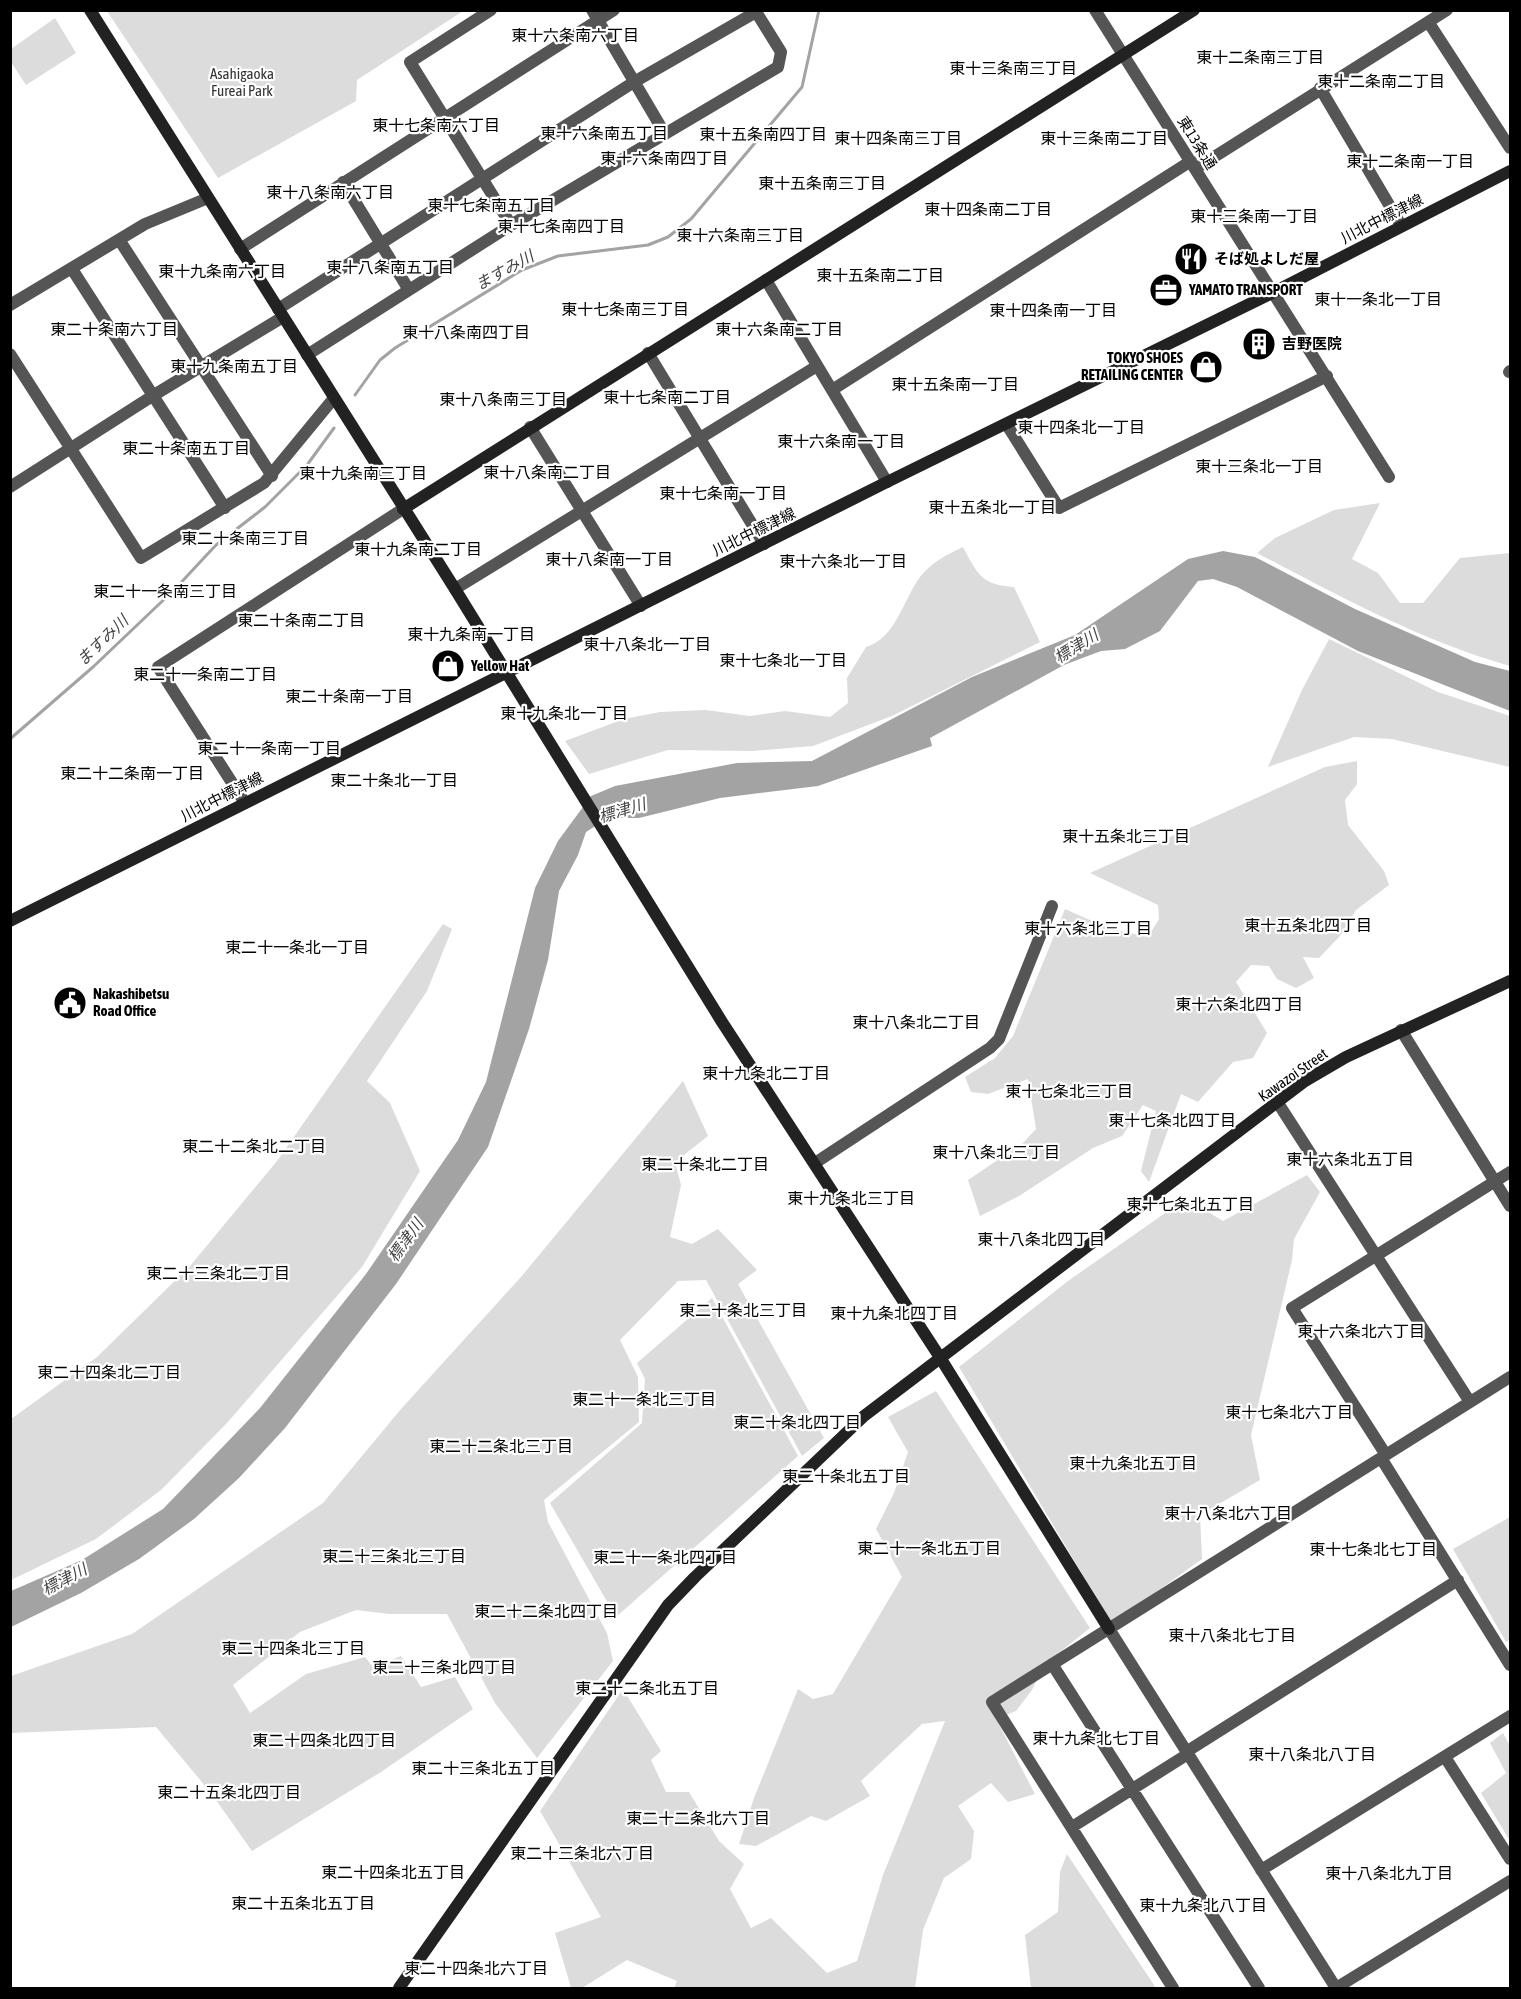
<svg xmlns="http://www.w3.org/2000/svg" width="1521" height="1999" font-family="'Asap Condensed','Noto Sans JP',sans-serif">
  <rect width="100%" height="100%" fill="#fff"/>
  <path fill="#dcdcdc" d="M107 11H463L357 80 356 101 218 178Z
    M55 18 76 53 26 85 11 62V49Z
    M1380 503 1352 559 1378 573 1400 603H1423L1460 558 1510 553V666C1421 641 1339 596 1257 553L1275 538 1334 510Z
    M963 547C978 575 982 585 1014 587L1040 642 892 716 813 746 753 751 668 750 589 774 565 741 624 719 660 712 706 710 750 716 785 711 830 717 848 703 847 678 866 647C896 638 903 600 920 577 932 562 946 555 963 547Z
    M1329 639 1438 692 1510 716V767L1392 739 1354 737 1268 767 1302 690Z
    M1357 761V784L1345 800 1348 825 1384 871 1389 885 1356 910 1340 936 1319 958 1303 957 1314 978 1296 988 1277 979 1269 966 1251 965 1236 982 1267 1033 1253 1058 1233 1062 1198 1102 1181 1094 1149 1182 1141 1171 1156 1111 1143 1105 1122 1136 1093 1148 1019 1196 980 1216 968 1180 1023 1143 1036 1129 1028 1079 988 1094 971 1092 965 1077 995 1058 1013 1036 1065 909 1108 928 1148 937 1159 919 1158 905 1090 873 1325 767Z
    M443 924 452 929 427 991 367 1081 390 1103 420 1171 362 1267 227 1423 161 1490 96 1539 11 1580V1419L97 1357 190 1266 277 1161Z
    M683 1081 708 1136 675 1162 681 1185 670 1237 692 1244 718 1229 757 1270 738 1284 824 1438 802 1456 706 1280 678 1281 620 1340 638 1377 639 1422 544 1500 548 1522 607 1633 613 1661 537 1758 495 1703 447 1614H390L356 1610 300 1632 233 1685 250 1713 306 1674 365 1657 373 1667 401 1656 421 1687 455 1677 473 1709 381 1772 252 1851 211 1793 156 1727 11 1733V1676L132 1634 323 1503 401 1409 521 1277Z
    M1307 1175 1320 1192 1294 1239 1292 1260 1251 1435 1260 1480 1200 1515 1202 1559 1112 1624 959 1367 1068 1281 1181 1202 1195 1204 1223 1221Z
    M712 1298 798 1456 616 1617 550 1503 642 1423 645 1379 637 1363Z
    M936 1391 1090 1628 1045 1664 1032 1690 1016 1711 996 1719 1035 1794 1008 1802 991 1783 958 1806 974 1831 971 1859 944 1878 923 1930 915 1988H674L677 1981 627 1960 582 1988H571L555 1933 601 1917 540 1811 623 1689 661 1751 651 1760 666 1792H689L719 1841 744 1864 730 1889 751 1928 771 1918 827 1973 857 1961 883 1875 945 1721 922 1724 861 1781 870 1796 826 1821 811 1816 756 1846 739 1844 754 1798 798 1689 813 1699 833 1694 902 1577 876 1529 894 1493 908 1452 888 1417Z
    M1510 1517V1640L1506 1642 1453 1549Z
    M1503 1733 1510 1746V1841L1481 1793 1506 1773 1490 1743Z
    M1067 1854 1156 1988H1031L1025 1935 1058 1912 1060 1872Z"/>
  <path fill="#a3a3a3" d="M1223 551 1255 557 1355 609 1475 662 1510 671V711L1358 651 1237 587 1213 579 1198 581 1160 631 1125 649 1101 651 1064 665 930 738 932 746 818 786 720 798 639 818H608L586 832 578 855 559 891 548 960 529 1029 488 1147 396 1284 285 1428 239 1478 194 1519 139 1559 81 1593 11 1627V1591L82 1560 163 1509 260 1408 366 1274 458 1140 486 1082 535 888 558 841 591 796 615 786 737 763 812 761 972 677 1075 635 1188 559Z"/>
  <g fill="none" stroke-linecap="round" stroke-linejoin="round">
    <path stroke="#a3a3a3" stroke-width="3" d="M355 395 380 360 395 348 522 270 558 256 648 245 668 237 691 219 802 87 819 10
      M10 739 93 667 175 589 216 545 265 507 307 465 334 428"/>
    <path stroke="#555" stroke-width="12" d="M491 10 410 62 511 225
      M592 10 665 134
      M1095 10 1389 477
      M1429 23 1510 148
      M1320 88 1401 225
      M1195 169 1447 10
      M343 182 409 290
      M120 241 272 476
      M240 249 614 10
      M72 269 225 508
      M766 280 887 482
      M10 305 145 224 208 198
      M278 309 634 82 756 12
      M648 353 764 544
      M10 354 141 558 264 483 334 398
      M307 355 511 225 778 67 781 52 755 10
      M1509 372 1510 371
      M832 390 1191 161
      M1007 425 1059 508 1327 376
      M530 427 641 606
      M10 487 154 395 283 317
      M455 589 817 366
      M245 803 158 667 403 509
      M1401 1030 1510 1206
      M1278 1103 1470 1402
      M815 1163 990 1048 999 1039 1052 906
      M1386 1455 1292 1308 1510 1172
      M1381 1458 1510 1665
      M1109 1629 1336 1988
      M1052 1664 1259 1988
      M1186 1752 1458 1580
      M1445 1757 1510 1859
      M1072 1827 1188 1754
      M1261 1870 1510 1716
      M1173 1988 992 1702 1510 1377
      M1336 1988 1510 1881"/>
    <path stroke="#222" stroke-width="12" d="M90 10 455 589 722 1022 941 1359 1109 1629
      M403 509 1194 10
      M10 921 887 482 1272 293 1510 171
      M399 1988 668 1605 695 1577 864 1416 1305 1081 1346 1057 1510 981"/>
  </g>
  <defs>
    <symbol id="restaurant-disc" viewBox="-11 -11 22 22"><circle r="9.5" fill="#000" stroke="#fff"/><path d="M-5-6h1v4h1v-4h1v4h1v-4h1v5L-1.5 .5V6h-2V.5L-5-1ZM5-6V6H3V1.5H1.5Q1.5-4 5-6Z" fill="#fff"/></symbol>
    <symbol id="office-disc" viewBox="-11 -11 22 22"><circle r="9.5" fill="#000" stroke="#fff"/><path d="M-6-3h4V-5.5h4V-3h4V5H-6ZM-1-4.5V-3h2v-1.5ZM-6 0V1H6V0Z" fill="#fff"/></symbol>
    <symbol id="building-disc" viewBox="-11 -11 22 22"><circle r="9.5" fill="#000" stroke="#fff"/><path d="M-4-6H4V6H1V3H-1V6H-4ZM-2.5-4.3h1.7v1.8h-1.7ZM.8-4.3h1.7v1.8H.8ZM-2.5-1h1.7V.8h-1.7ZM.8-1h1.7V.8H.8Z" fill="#fff"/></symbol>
    <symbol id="shop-disc" viewBox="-11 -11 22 22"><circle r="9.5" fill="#000" stroke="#fff"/><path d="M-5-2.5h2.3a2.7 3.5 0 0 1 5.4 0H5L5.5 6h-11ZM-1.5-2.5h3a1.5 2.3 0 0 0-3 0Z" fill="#fff"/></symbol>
    <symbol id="civic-disc" viewBox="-11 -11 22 22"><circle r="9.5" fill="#000" stroke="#fff"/><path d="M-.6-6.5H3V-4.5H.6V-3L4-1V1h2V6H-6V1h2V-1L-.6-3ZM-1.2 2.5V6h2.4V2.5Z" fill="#fff"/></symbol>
  </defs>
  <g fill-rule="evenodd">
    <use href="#restaurant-disc" x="1172" y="240" width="38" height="38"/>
    <use href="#office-disc" x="1147" y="271" width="38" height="38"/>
    <use href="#building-disc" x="1240" y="325" width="38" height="38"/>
    <use href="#shop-disc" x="1187" y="348" width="38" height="38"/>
    <use href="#shop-disc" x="429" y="647" width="38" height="38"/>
    <use href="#civic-disc" x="51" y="984" width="38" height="38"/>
  </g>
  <g text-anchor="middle" stroke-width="4.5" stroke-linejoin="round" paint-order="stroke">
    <g font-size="15" fill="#333" stroke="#fff">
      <text x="242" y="79">Asahigaoka<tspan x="242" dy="17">Fureai Park</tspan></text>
    </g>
    <g font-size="15" fill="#000" stroke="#fff">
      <text transform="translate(1197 143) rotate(58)" y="5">東13条通</text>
      <text transform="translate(1382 219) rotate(-27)" y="5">川北中標津線</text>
      <text transform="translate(754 532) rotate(-26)" y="5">川北中標津線</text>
      <text transform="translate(222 797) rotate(-27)" y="5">川北中標津線</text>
      <text transform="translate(1293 1075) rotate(-35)" y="5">Kawazoi Street</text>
    </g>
    <g font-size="15" font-weight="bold" fill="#000" stroke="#fff" text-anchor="start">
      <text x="1214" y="264">そば処よしだ屋</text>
      <text x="1189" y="295">YAMATO TRANSPORT</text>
      <text x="1282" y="349">吉野医院</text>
      <text x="1183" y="363" text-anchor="end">TOKYO SHOES<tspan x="1183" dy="17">RETAILING CENTER</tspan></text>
      <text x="471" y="671">Yellow Hat</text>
      <text x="93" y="999">Nakashibetsu<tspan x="93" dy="17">Road Office</tspan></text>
    </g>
    <g font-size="16" fill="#000" stroke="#fff">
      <text x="575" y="41">東十六条南六丁目</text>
      <text x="1260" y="63">東十二条南三丁目</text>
      <text x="1013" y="74">東十三条南三丁目</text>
      <text x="1381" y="87">東十二条南二丁目</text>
      <text x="436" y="131">東十七条南六丁目</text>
      <text x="604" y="139">東十六条南五丁目</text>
      <text x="763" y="140">東十五条南四丁目</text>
      <text x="898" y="144">東十四条南三丁目</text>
      <text x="1104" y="144">東十三条南二丁目</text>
      <text x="664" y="164">東十六条南四丁目</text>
      <text x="1410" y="167">東十二条南一丁目</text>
      <text x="822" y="189">東十五条南三丁目</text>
      <text x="330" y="198">東十八条南六丁目</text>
      <text x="491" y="211">東十七条南五丁目</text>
      <text x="988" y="215">東十四条南二丁目</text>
      <text x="1254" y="222">東十三条南一丁目</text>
      <text x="561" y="232">東十七条南四丁目</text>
      <text x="740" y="241">東十六条南三丁目</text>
      <text x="390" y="273">東十八条南五丁目</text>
      <text x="222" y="277">東十九条南六丁目</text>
      <text x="880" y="281">東十五条南二丁目</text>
      <text x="1378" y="305">東十一条北一丁目</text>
      <text x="625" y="315">東十七条南三丁目</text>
      <text x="1053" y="316">東十四条南一丁目</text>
      <text x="114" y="335">東二十条南六丁目</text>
      <text x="779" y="335">東十六条南二丁目</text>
      <text x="466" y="338">東十八条南四丁目</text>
      <text x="234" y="372">東十九条南五丁目</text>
      <text x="955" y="390">東十五条南一丁目</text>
      <text x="667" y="403">東十七条南二丁目</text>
      <text x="503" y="405">東十八条南三丁目</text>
      <text x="1081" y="433">東十四条北一丁目</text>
      <text x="841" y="447">東十六条南一丁目</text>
      <text x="186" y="454">東二十条南五丁目</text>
      <text x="1259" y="472">東十三条北一丁目</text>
      <text x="547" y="478">東十八条南二丁目</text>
      <text x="363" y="479">東十九条南三丁目</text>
      <text x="723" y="499">東十七条南一丁目</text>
      <text x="992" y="513">東十五条北一丁目</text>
      <text x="245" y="544">東二十条南三丁目</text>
      <text x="418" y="555">東十九条南二丁目</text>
      <text x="609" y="565">東十八条南一丁目</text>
      <text x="843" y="567">東十六条北一丁目</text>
      <text x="165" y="597">東二十一条南三丁目</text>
      <text x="301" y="626">東二十条南二丁目</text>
      <text x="471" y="640">東十九条南一丁目</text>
      <text x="647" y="650">東十八条北一丁目</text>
      <text x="783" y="666">東十七条北一丁目</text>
      <text x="205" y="680">東二十一条南二丁目</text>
      <text x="349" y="702">東二十条南一丁目</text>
      <text x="564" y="719">東十九条北一丁目</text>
      <text x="269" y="754">東二十一条南一丁目</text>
      <text x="132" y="779">東二十二条南一丁目</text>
      <text x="394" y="786">東二十条北一丁目</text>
      <text x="1126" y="842">東十五条北三丁目</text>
      <text x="1308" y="931">東十五条北四丁目</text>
      <text x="1088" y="934">東十六条北三丁目</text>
      <text x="297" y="953">東二十一条北一丁目</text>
      <text x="1239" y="1010">東十六条北四丁目</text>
      <text x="916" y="1028">東十八条北二丁目</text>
      <text x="766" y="1079">東十九条北二丁目</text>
      <text x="1069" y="1097">東十七条北三丁目</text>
      <text x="1172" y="1126">東十七条北四丁目</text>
      <text x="254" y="1152">東二十二条北二丁目</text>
      <text x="996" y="1158">東十八条北三丁目</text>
      <text x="1350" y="1165">東十六条北五丁目</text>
      <text x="705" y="1170">東二十条北二丁目</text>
      <text x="851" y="1204">東十九条北三丁目</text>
      <text x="1190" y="1210">東十七条北五丁目</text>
      <text x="1041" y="1245">東十八条北四丁目</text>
      <text x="218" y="1279">東二十三条北二丁目</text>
      <text x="743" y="1316">東二十条北三丁目</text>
      <text x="894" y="1319">東十九条北四丁目</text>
      <text x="1361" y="1337">東十六条北六丁目</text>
      <text x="109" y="1378">東二十四条北二丁目</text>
      <text x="644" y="1405">東二十一条北三丁目</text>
      <text x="1289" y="1418">東十七条北六丁目</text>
      <text x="797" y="1428">東二十条北四丁目</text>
      <text x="501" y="1452">東二十二条北三丁目</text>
      <text x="1133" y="1469">東十九条北五丁目</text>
      <text x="846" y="1482">東二十条北五丁目</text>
      <text x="1228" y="1519">東十八条北六丁目</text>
      <text x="929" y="1554">東二十一条北五丁目</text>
      <text x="1373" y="1555">東十七条北七丁目</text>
      <text x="394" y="1562">東二十三条北三丁目</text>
      <text x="665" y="1563">東二十一条北四丁目</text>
      <text x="546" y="1617">東二十二条北四丁目</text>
      <text x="1232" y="1641">東十八条北七丁目</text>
      <text x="293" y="1654">東二十四条北三丁目</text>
      <text x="444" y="1673">東二十三条北四丁目</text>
      <text x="647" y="1694">東二十二条北五丁目</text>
      <text x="1096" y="1744">東十九条北七丁目</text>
      <text x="324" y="1746">東二十四条北四丁目</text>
      <text x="1312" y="1760">東十八条北八丁目</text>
      <text x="483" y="1774">東二十三条北五丁目</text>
      <text x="229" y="1798">東二十五条北四丁目</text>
      <text x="698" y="1824">東二十二条北六丁目</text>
      <text x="582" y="1859">東二十三条北六丁目</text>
      <text x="393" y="1878">東二十四条北五丁目</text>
      <text x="1389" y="1879">東十八条北九丁目</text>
      <text x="303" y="1909">東二十五条北五丁目</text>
      <text x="1203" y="1911">東十九条北八丁目</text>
      <text x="476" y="1974">東二十四条北六丁目</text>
    </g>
    <g font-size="16" font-style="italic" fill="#444" stroke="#fff">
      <text transform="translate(504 270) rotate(-29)" y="6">ますみ川</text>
      <text transform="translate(102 640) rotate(-44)" y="6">ますみ川</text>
      <text transform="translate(1076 646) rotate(-32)" y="6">標津川</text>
      <text transform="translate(622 810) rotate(-17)" y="6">標津川</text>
      <text transform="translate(405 1240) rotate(-54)" y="6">標津川</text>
      <text transform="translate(64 1579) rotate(-28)" y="6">標津川</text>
    </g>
  </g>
  <rect width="1521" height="1999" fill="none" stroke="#000000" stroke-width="24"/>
</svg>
